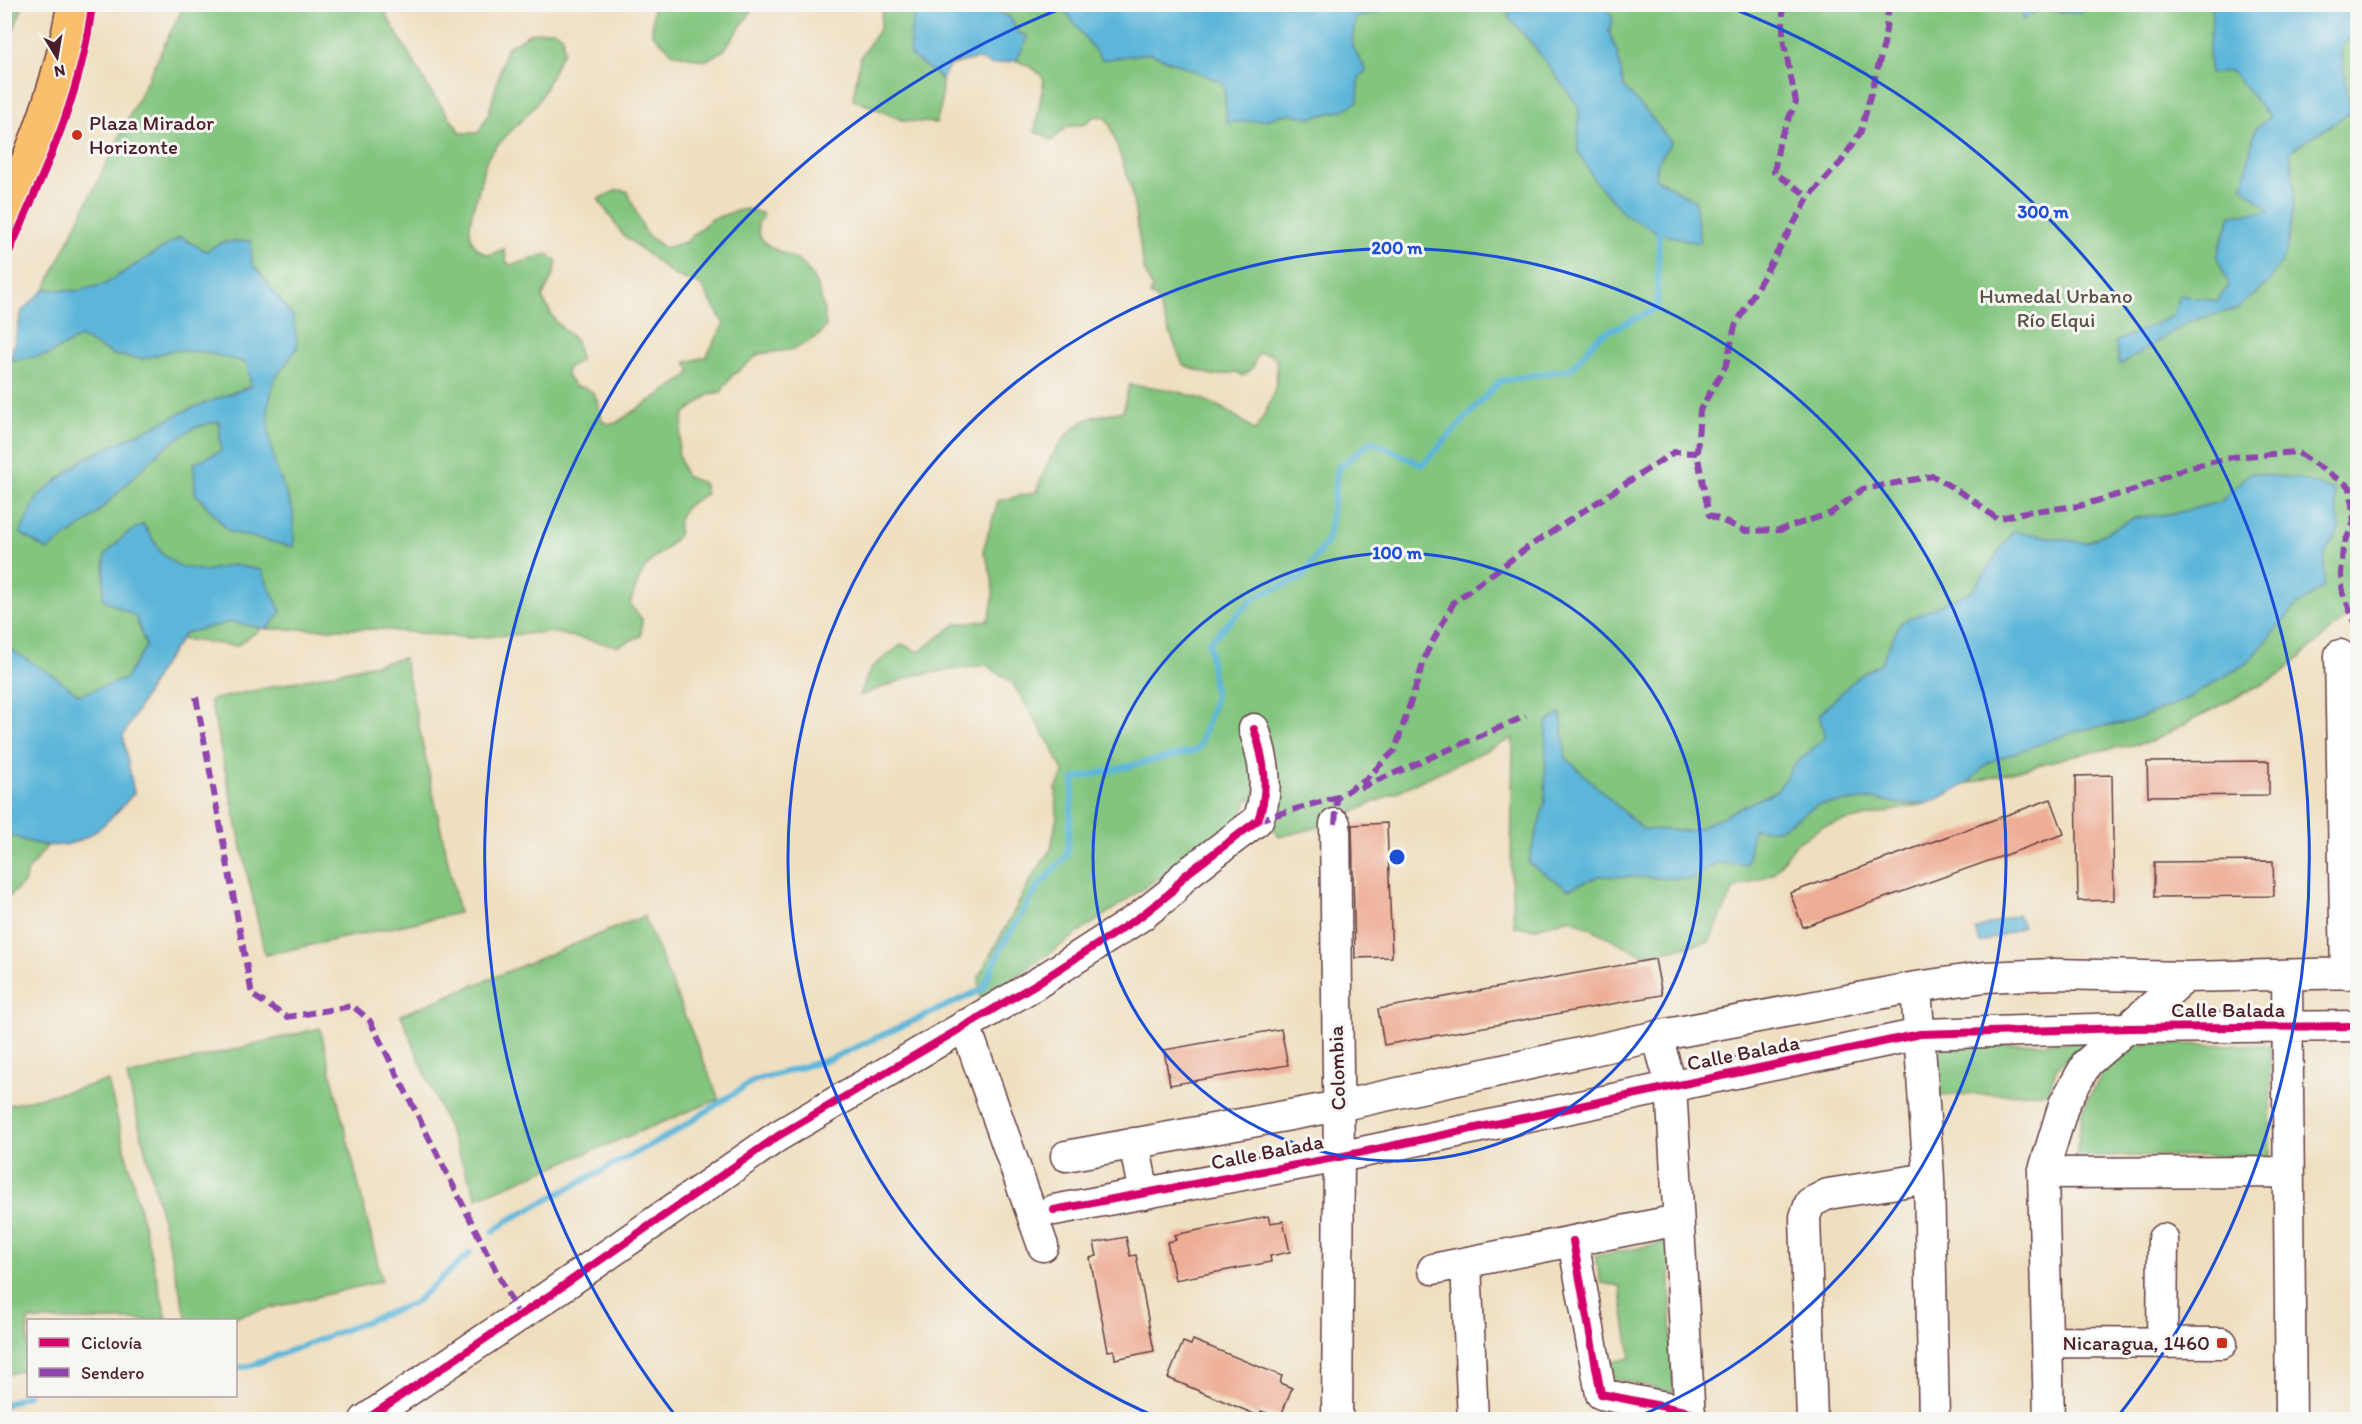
<svg xmlns="http://www.w3.org/2000/svg" width="2362" height="1424" font-family="Itim,sans-serif">
  <rect width="100%" height="100%" fill="#f6f6f2"/>
  <filter id="ink" filterUnits="userSpaceOnUse"><feTurbulence type="fractalNoise" baseFrequency=".0167" numOctaves="2"/><feDisplacementMap in="SourceGraphic" scale="12" xChannelSelector="R" yChannelSelector="G"/><feConvolveMatrix kernelMatrix="1 2 1 2 8 2 1 2 1" color-interpolation-filters="sRGB"/></filter>
  <filter id="wash" filterUnits="userSpaceOnUse"><feTurbulence type="fractalNoise" baseFrequency=".008" numOctaves="4" result="noise"/><feDisplacementMap in="SourceGraphic" scale="24" xChannelSelector="R" yChannelSelector="G"/><feGaussianBlur stdDeviation="1.35" result="paint"/><feColorMatrix in="noise" values="0 0 0 0 0 0 0 0 0 0 0 0 0 0 0 0 0 1.4 0 .05"/><feComposite in="paint" operator="in"/></filter>
  <g filter="url(#wash)">
    <rect width="100%" height="100%" fill="#efdfc0"/>
    <path fill="#82c57e" stroke="#667254" stroke-width="1.5" d="M4 5H23L5 53H4Z
      M184 5H388L386 15 431 92 461 133H478L489 113 506 48 531 33 553 30 562 36 564 51C553 66 549 85 539 100 527 118 495 144 487 159 483 167 482 177 480 186 474 207 457 243 488 255L504 249 507 263 512 265 547 254 557 261 554 273 542 298 556 322 576 341 580 360 567 369 566 374 575 387C595 384 600 404 602 421L609 424 616 423 681 381 691 372 686 362 706 357 724 324 701 285 674 275 623 235 598 199 617 190 627 191 646 234 664 248 686 242 710 220 733 212 746 209 762 213 763 218 758 222C755 253 791 249 806 268 819 283 824 307 826 326L819 335 795 349 759 354 731 377 721 392 710 394 684 414 678 452 685 476 703 483 706 494C688 503 675 512 679 534 669 548 662 551 651 561 640 572 634 590 630 605L642 619 641 636 618 646 550 632 470 638 377 629H267L281 612 276 603 261 629 236 646 164 637 35 843 47 846 27 872 24 883 5 900 4 371 10 360 19 359 53 289H45Z
      M653 5V4L756 5 724 50 705 61 673 53 652 33Z
      M883 5H2357V608L2278 676 2150 742 2079 754 1967 784 1973 778 1900 804 1929 803 1823 826 1796 844 1773 874 1734 889 1709 942 1643 955 1570 918 1534 929 1514 926 1511 875 1513 738 1323 826 1279 837 1249 797 1240 818 1183 861 980 1001 979 976 1035 873 1051 849 1057 816 1056 789 1064 774 1053 749 1012 682 986 665 916 675 859 696 871 668 902 644 919 652 956 624 988 620C997 595 994 575 983 551L998 501 1036 492C1045 466 1058 438 1082 422 1092 415 1111 414 1123 411L1129 385C1176 387 1219 399 1255 431 1269 407 1280 388 1276 359L1269 354 1258 353 1252 369 1243 376 1237 372 1214 376 1183 365 1156 298 1150 295 1152 288 1144 269 1131 187 1110 125 1105 117 1094 116 1086 124 1067 127 1051 141 1046 136 1035 132 1044 80C1028 50 958 53 937 75L942 79 941 105 936 123 904 121 853 99 860 58 880 28Z
      M2357 635V718L2354 637Z
      M404 658 459 913 265 955 210 700Z
      M644 916 719 1099 477 1198 401 1015Z
      M320 1028 382 1281 222 1320H187L127 1076Z
      M2088 1041 2057 1067 2048 1093 1930 1095 1928 1048Z
      M2137 1044 2271 1045 2270 1156H2076L2083 1108 2104 1070Z
      M108 1081 167 1320H28V1369L5 1375V1106Z
      M1669 1242 1673 1393 1613 1378 1611 1362 1631 1358 1620 1286 1601 1283 1595 1256Z"/>
    <path fill="#5cb6d9" stroke="#536a82" stroke-width="1.5" d="M930 5C960 4 983 6 1010 17L1018 33 1028 36 1017 60 992 65 978 59 950 64 942 79 910 55V37L914 15Z
      M1063 5V4L1382 5 1379 12 1355 18 1352 46 1366 70 1359 78 1358 101 1346 109 1310 118 1289 113 1265 120 1227 123 1224 83 1150 53 1102 60 1064 10Z
      M1506 5H1605L1613 19 1609 31 1618 55 1624 88 1647 112 1671 142 1658 162 1655 178 1695 201 1700 243 1659 233 1625 215 1595 181 1578 151 1579 107 1533 45 1509 18Z
      M2021 5V4L2088 5 2078 13 2037 10 2023 20Z
      M2212 5H2357V28L2341 48 2350 113 2290 151 2295 197 2286 253 2270 281 2237 309 2190 321 2120 365 2115 342 2173 316 2180 295 2217 301 2229 285 2217 257 2231 215 2270 211 2243 187 2255 129 2270 117 2231 71 2210 74 2209 43 2213 19Z
      M180 237 206 251 223 242 251 241 252 263 293 317 298 347 274 380 268 407 269 435 275 465 293 511 294 547 230 532 195 493 194 463 221 451 219 421 194 428 161 450 90 520 47 550 20 533 38 496 84 459 190 409 251 386 247 363 205 352 174 350 143 359 114 355 80 337 48 355 10 360 22 311 45 289 77 291 105 284Z
      M2250 473 2301 479 2334 490 2340 528 2325 553 2324 587 2294 608 2249 662 2185 700 2129 722 2079 730 1989 762 1967 784 1929 803 1900 804 1874 799 1817 805 1779 830 1753 829 1747 865 1717 863 1692 879 1599 876 1568 889 1528 863 1545 802 1546 723 1561 713 1566 758 1642 829 1692 831 1778 790 1792 767 1825 738 1819 715 1856 678 1881 663 1900 623 1973 590 2013 531 2086 543 2135 518 2176 513 2220 502Z
      M143 524 162 554 179 566 205 571 233 565 261 570 281 612 267 629 231 622 185 633 160 669 123 736 134 793C95 838 66 863 5 832V646L56 677 79 695 125 679 146 646 135 616 103 599 105 555 125 535Z
      M2018 914 2023 927 1980 943 1975 930Z"/>
    <g fill="none" stroke-linecap="round" stroke-linejoin="round">
      <path stroke="#5cb6d9" stroke-width="6" d="M493 1232 507 1221 673 1133 753 1081 830 1059 983 989 1001 948 1038 887 1067 855 1074 779 1198 750 1215 699 1209 642 1256 596 1302 578 1328 539 1338 468 1372 441 1422 465 1500 381 1571 369 1599 336 1657 308 1659 233
        M236 1368 250 1366 414 1303 470 1253
        M4 1405 28 1395"/>
    </g>
    <g id="blocks">
      <path fill="#eead95" d="M2269 761V795L2148 796 2147 762Z
        M2112 775 2114 900 2078 901 2076 776Z
        M2051 799 2064 834 1803 927 1790 893Z
        M1387 823 1392 957 1355 958 1352 825Z
        M2273 861 2274 896 2154 897V862Z
        M1655 959 1662 995 1384 1045 1378 1009Z
        M1281 1029 1288 1065 1170 1085 1164 1050Z
        M1268 1216 1270 1223 1283 1221 1290 1252 1270 1256 1271 1262 1175 1280 1167 1242 1176 1240 1174 1235Z
        M1126 1237 1130 1256 1136 1255 1154 1351 1115 1359 1114 1350 1108 1351 1090 1258 1097 1256 1094 1243Z
        M1193 1340 1282 1376 1280 1383 1292 1388 1280 1418 1261 1411 1259 1416 1168 1378 1183 1342 1191 1345Z"/>
    </g>
  </g>
  <g filter="url(#ink)">
    <use href="#blocks" fill-opacity="0" stroke="#633c41" stroke-width="1.5"/>
    <g fill="none" stroke-linecap="round" stroke-linejoin="round">
      <defs>
        <path id="minor" d="M2340 655 2346 974
          M1335 824 1339 1157 1337 1420
          M2287 976 2291 1420
          M1916 987 1929 1178 1934 1420
          M965 1025 1043 1246
          M1657 1036 1671 1085 1690 1420
          M1134 1143 1144 1194
          M1066 1156 1339 1106 1657 1036 1916 987 1985 977 2055 974 2186 977 2358 973
          M2043 1173 2287 1172
          M1054 1210 1339 1157 1920 1034 2128 1028 2358 1026
          M1573 1241 1601 1394 1690 1412
          M1466 1263 1473 1420
          M1433 1269 1678 1220
          M2047 1342 2222 1343
          M2162 1343 2163 1239
          M365 1420 550 1295 778 1136 1036 984 1141 916 1170 893 1184 876 1258 820C1270 790 1264 759 1254 729
          M1812 1420 1805 1217 1810 1203 1828 1194 1929 1178
          M2049 1420 2043 1173 2064 1104 2087 1063 2186 977"/>
        <path id="major" d="M4 212C38 147 61 77 74 4"/>
      </defs>
      <use href="#minor" stroke="#633c41" stroke-width="33"/>
      <use href="#major" stroke="#633c41" stroke-width="36"/>
      <use href="#minor" stroke="#fff" stroke-width="30"/>
      <use href="#major" stroke="#f9bf6d" stroke-width="33"/>
      <path stroke="#8e44ad" stroke-width="6" stroke-dasharray="12 6" stroke-linecap="butt" d="M1783 4V39L1796 102 1780 139 1774 172 1809 197
        M1697 453 1700 410 1726 365 1735 326 1809 197 1841 162 1861 131 1884 44 1889 4
        M196 697 252 995 287 1017 353 1006 370 1021 519 1316
        M1360 788 1526 716
        M1258 820 1341 796
        M1335 824 1337 798 1367 778 1395 750 1427 652 1454 602 1527 548 1674 452 1697 453 1709 515 1746 531 1780 530 1831 513 1863 489 1933 476 1970 498 1997 519 2025 512 2079 506 2134 490 2183 469 2233 457 2297 452 2350 487 2354 522 2343 547 2341 575 2343 593 2354 620 2358 619"/>
      <defs>
        <path id="cycleway" d="M4 263C41 179 82 97 92 4
          M1054 1210 1339 1157 1920 1034 2128 1028 2358 1026
          M1573 1241 1601 1394 1690 1412
          M365 1420 550 1295 778 1136 1036 984 1141 916 1170 893 1184 876 1258 820C1270 790 1264 759 1254 729"/>
      </defs>
      <use href="#cycleway" stroke="#f6f6f2" stroke-width="11"/>
      <use href="#cycleway" stroke="#d6006c" stroke-width="8"/>
    </g>
  </g>
  <g fill="none" stroke="#1d4ed8" stroke-width="3">
    <circle cx="1397" cy="857" r="304"/>
    <path d="M1159 1418A609 609 0 1 1 1635 1418"/>
    <path d="M678 1419A913 913 0 0 1 1070 5M1724 5A913 913 0 0 1 2116 1419"/>
  </g>
  <g fill="#c8321e" stroke="#f6f6f2" stroke-width="2">
    <circle cx="77" cy="135" r="6"/>
    <rect x="2216" y="1337" width="12" height="12" rx="3"/>
  </g>
  <g text-anchor="middle" stroke-width="6" stroke-linejoin="round" paint-order="stroke">
    <g font-size="21" fill="#4a1f2b" stroke="#f6f6f2" text-anchor="start">
      <text x="89" y="130">Plaza Mirador<tspan x="89" dy="24">Horizonte</tspan></text>
      <text x="2210" y="1350" text-anchor="end">Nicaragua, 1460</text>
    </g>
    <g font-size="21" fill="#5b5144" stroke="#f6f6f2">
      <text x="2056" y="303">Humedal Urbano<tspan x="2056" dy="24">Río Elqui</tspan></text>
    </g>
    <g font-size="21" fill="#4a1f2b" stroke="#f6f6f2">
      <text x="2228" y="1017">Calle Balada</text>
      <text transform="translate(1743 1053) rotate(-11)" y="7">Calle Balada</text>
      <text transform="translate(1337 1068) rotate(-92)" y="7">Colombia</text>
      <text transform="translate(1267 1152) rotate(-11)" y="7">Calle Balada</text>
    </g>
  </g>
  <circle cx="1397" cy="857" r="9" fill="#1d4ed8" stroke="#f6f6f2" stroke-width="3"/>
  <g font-size="18" text-anchor="middle" font-weight="bold" fill="#1d4ed8" stroke="#f6f6f2" stroke-width="6" stroke-linejoin="round" paint-order="stroke">
    <text x="2043" y="218">300 m</text>
    <text x="1397" y="254">200 m</text>
    <text x="1397" y="559">100 m</text>
  </g>
  <rect width="2362" height="1424" fill="none" stroke="#f6f6f2" stroke-width="24"/>
  <rect x="27" y="1319" width="210" height="78" fill="#f6f6f2" stroke="#b1a0a2" stroke-width="1.5"/>
  <rect x="39" y="1338" width="30" height="9" fill="#d6006c" stroke="#b1a0a2" stroke-width="1.5"/>
  <text x="81" y="1349" font-size="18" fill="#4a1f2b">Ciclovía</text>
  <rect x="39" y="1368" width="30" height="9" fill="#8e44ad" stroke="#b1a0a2" stroke-width="1.5"/>
  <text x="81" y="1379" font-size="18" fill="#4a1f2b">Sendero</text>
  <g transform="translate(57 57) rotate(169)" stroke="#f6f6f2" stroke-width="4.5" paint-order="stroke">
  <path d="M0-4.5L10 22L0 15L-10 22Z" fill="#4a1f2b"/>
  <text y="-9" font-size="16" font-weight="bold" text-anchor="middle" fill="#4a1f2b">N</text>
  </g>
</svg>
